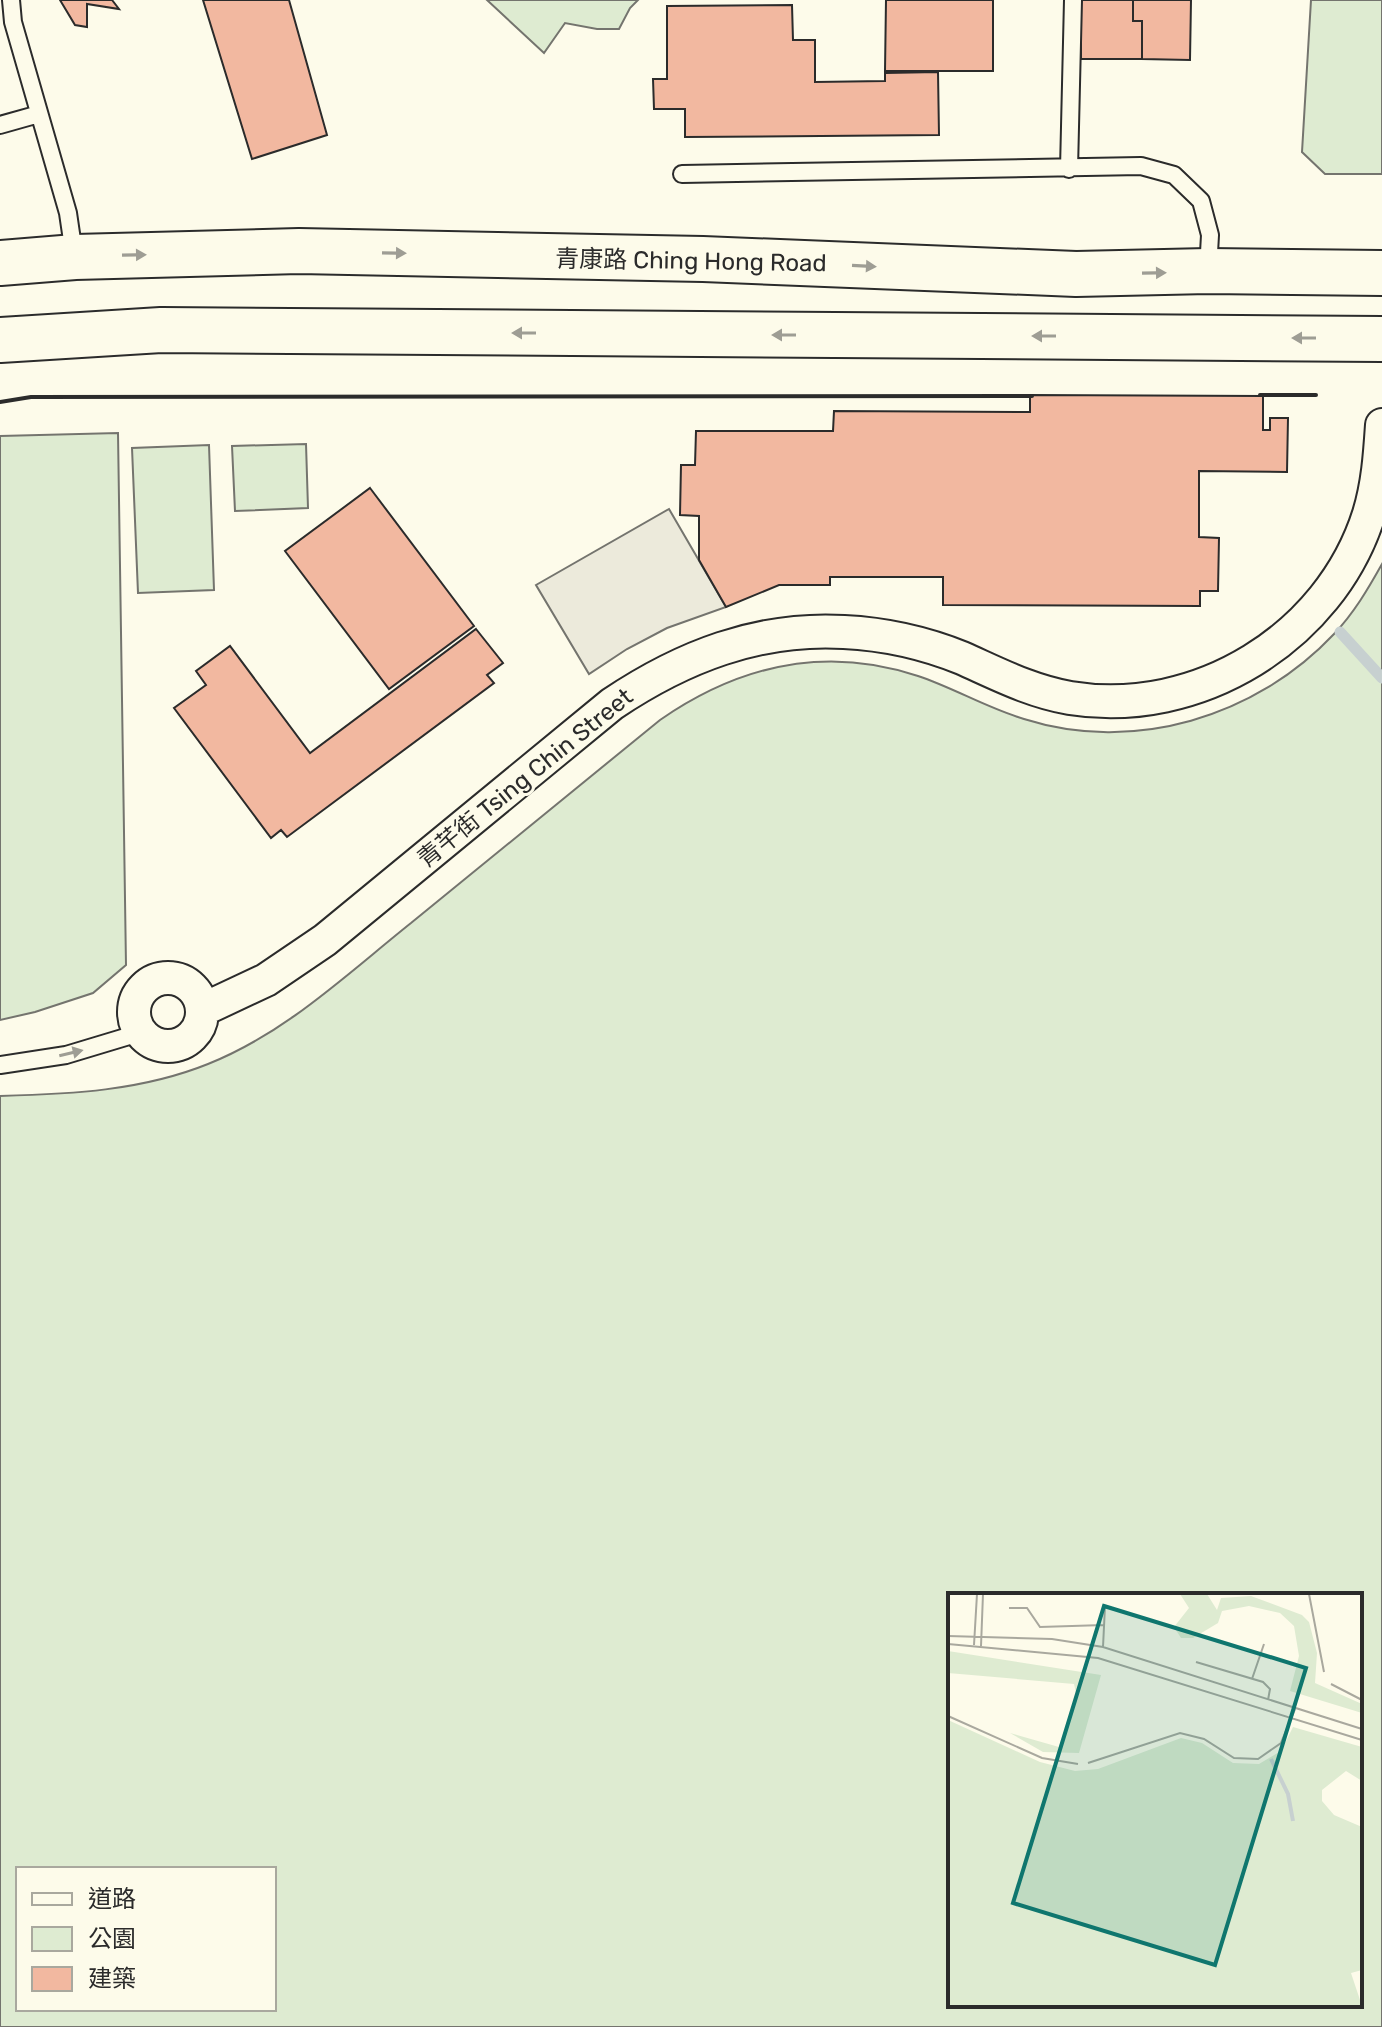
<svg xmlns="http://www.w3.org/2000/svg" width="1382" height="2027" font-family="Rubik,'Noto Sans TC',sans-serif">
  <rect width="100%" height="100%" fill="#fdfbea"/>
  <path fill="#deebd1" stroke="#74746e" stroke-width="2" fill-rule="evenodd" d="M487 0H638L630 8 619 29H597L565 23 544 53Z
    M1311 0H1382V174H1325L1302 152Z
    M118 433 126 965 93 993 35 1012 0 1020V436Z
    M306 444 308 508 235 511 232 446Z
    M209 445 214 590 138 593 132 448Z
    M1382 564V2027H0V1096C71 1094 141 1091 208 1064 286 1033 347 974 411 923 494 855 577 787 660 720 738 666 825 645 918 676 954 688 987 708 1024 719 1134 754 1256 717 1334 634 1354 613 1368 589 1382 564ZM1360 1595V2005H950V1595ZM18 1869H274V2009H18Z"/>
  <path fill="#eceadb" stroke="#74746e" stroke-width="2" d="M669 509 726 607 667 628 627 649 589 674 536 585Z"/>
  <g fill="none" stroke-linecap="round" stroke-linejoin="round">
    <path stroke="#c7d0d0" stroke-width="11" d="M1340 632 1382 678"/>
  </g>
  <path fill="#f2b8a0" stroke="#2b2b2b" stroke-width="2" d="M60 0H112L119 9 87 4V27L75 25Z
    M203 0H289L327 135 252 159Z
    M886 0H993V71H885Z
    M1081 0H1133V21H1142V59H1081Z
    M1133 0H1191L1190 60 1142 59V21H1133Z
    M792 5 793 40H815V82L885 81V73L938 72 939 135 685 137V109H654L653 79H667V6Z
    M1030 395 1263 396V430H1270V418H1288L1287 472 1199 471V537L1219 538 1218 591H1200V606L943 605V577H830V585H779L726 607 699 560V516L680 515 681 465H695L696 431H833L834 411 1030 412Z
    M370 488 474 626 389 689 285 551Z
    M476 629 503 663 487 675 494 683 287 837 281 830 271 838 174 708 206 685 196 671 230 646 310 753Z"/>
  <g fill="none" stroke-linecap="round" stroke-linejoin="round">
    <defs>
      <path id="service" d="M11 0 13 22 68 213 74 254
        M0 125 39 114
        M1069 169 1073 0
        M682 174 1141 166 1174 175 1201 201 1210 235 1208 271
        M0 1065 66 1055 139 1033"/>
      <path id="minor" d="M134 1012a34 34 0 1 1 68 0a34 34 0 1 1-68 0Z
        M202 1010 266 980 325 940 612 704C682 657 758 627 844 632 885 634 925 643 962 658 998 674 1030 691 1070 698 1197 719 1330 638 1369 514 1378 485 1380 455 1382 425"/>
      <path id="secondary" d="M0 263 75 257 299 251 703 259 1076 274 1208 271 1382 273
        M0 340 161 330 1382 339"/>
    </defs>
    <use href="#service" stroke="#2b2b2b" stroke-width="20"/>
    <use href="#minor" stroke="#2b2b2b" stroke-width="36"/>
    <use href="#secondary" stroke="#2b2b2b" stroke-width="48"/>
    <use href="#service" stroke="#fdfbea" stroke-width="16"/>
    <use href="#minor" stroke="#fdfbea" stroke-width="32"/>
    <use href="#secondary" stroke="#fdfbea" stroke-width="44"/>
    <path stroke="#2b2b2b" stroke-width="4" d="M1260 395H1316
      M0 402 31 397 1032 396"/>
  </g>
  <defs><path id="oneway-solid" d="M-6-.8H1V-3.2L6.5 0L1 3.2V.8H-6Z" transform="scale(2)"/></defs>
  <g fill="#9e9d94">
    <use href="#oneway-solid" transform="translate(394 253) rotate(1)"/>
    <use href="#oneway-solid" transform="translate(134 255) rotate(-1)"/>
    <use href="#oneway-solid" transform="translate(864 266) rotate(3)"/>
    <use href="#oneway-solid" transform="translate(1154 273) rotate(-1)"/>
    <use href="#oneway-solid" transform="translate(524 333) rotate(-180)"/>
    <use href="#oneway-solid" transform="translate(784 335) rotate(-180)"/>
    <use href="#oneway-solid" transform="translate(1044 336) rotate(-180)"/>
    <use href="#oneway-solid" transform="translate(1304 338) rotate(-180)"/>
    <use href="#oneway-solid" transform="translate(71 1053) rotate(-13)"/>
  </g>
  <g text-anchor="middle" stroke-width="6" stroke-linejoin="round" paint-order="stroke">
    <g font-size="24" fill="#2b2b2b" stroke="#fdfbea">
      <text transform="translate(691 261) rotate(1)" y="8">青康路 Ching Hong Road</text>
      <text transform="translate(525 778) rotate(-39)" y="8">青芊街 Tsing Chin Street</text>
    </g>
  </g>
  <g transform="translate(948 1593)">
    <rect width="414" height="414" fill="#fdfbea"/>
    <path d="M232 1H259L269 17 273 5 303 3 354 22 361 29 369 60 367 90 414 111V120L342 98 351 63 346 33 332 20 301 13 274 18 270 30 245 45H233L226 34 241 15ZM0 58 153 82 131 160 95 159 62 140 111 154 128 100 126 91 0 80ZM0 127 92 169 127 178 150 176 233 145 254 150 285 170 311 171 333 158 345 134 414 154V188L398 178 374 197V208L386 222 414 234V377L403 380 414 413H0Z" fill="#deebd1"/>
    <path fill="none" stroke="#c7d0d0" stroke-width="4" d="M323 166 340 201 345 228"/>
    <path fill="none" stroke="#a9a89e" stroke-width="2" d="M361 1 376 79M61 15H79L92 34 156 32M0 43 104 46 155 54 414 136M0 51 150 65 414 147M26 52 29 1M33 53 35 1M155 54 157 13M248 69 315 89 322 96 320 107M304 86 316 51M383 91 414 107M0 123 94 165 130 171M140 170 232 140 256 146 286 165 310 166 333 150 347 116"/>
    <path fill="#0f766e" fill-opacity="0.15" stroke="#0f766e" stroke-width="4" d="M156 13 358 75 267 372 65 310Z"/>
    <rect width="414" height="414" fill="none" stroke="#2b2b2b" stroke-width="4"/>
  </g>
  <rect x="16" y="1867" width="260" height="144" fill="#fdfbea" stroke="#a9a89e" stroke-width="2"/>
  <rect x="32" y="1893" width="40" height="12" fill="#fdfbea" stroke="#a9a89e" stroke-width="2"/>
  <text x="88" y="1907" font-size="24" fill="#2b2b2b">道路</text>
  <rect x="32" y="1927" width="40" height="24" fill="#deebd1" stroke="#a9a89e" stroke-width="2"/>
  <text x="88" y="1947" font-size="24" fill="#2b2b2b">公園</text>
  <rect x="32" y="1967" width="40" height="24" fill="#f2b8a0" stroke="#a9a89e" stroke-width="2"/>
  <text x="88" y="1987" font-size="24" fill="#2b2b2b">建築</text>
</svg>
